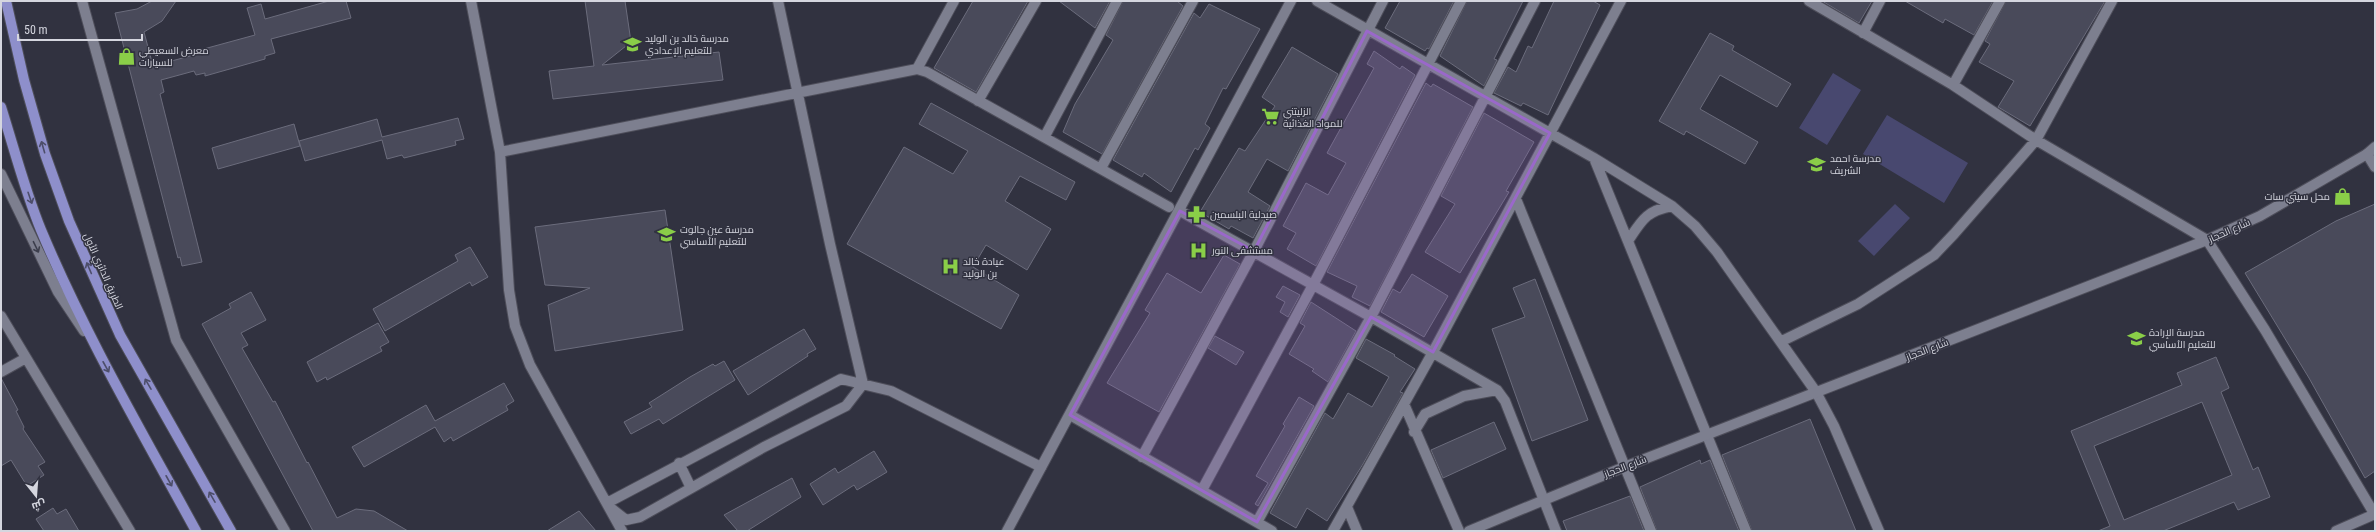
<svg xmlns="http://www.w3.org/2000/svg" width="2376" height="532" font-family="'Roboto Condensed',Cairo,sans-serif">
  <rect width="100%" height="100%" fill="#313240"/>
  <path fill="#48486f" d="M1833 73 1861 90 1827 145 1799 128Z
    M1887 115 1968 163 1944 203 1863 154Z
    M1895 204 1910 218 1874 256 1858 241Z"/>
  <path fill="#494a5a" stroke="#6b6c7c" fill-rule="evenodd" d="M152 1H176L162 21 144 32 153 66 190 56 189 53 255 35 247 8 261 4 265 19 329 1H346L351 18 271 39 275 53 265 56V59L205 76V73L196 75 194 71 161 80 164 92 160 94 202 262 182 266 180 257 178 258 115 13 137 9Z
    M585 1H625L631 42 602 65 719 52 723 80 553 99 549 71 594 66Z
    M973 1H1028L976 92 934 68Z
    M1059 1H1110L1095 28Z
    M1123 1H1177L1183 6 1102 154 1063 132 1075 104 1113 40 1106 35Z
    M1400 1H1454L1429 49 1427 48 1425 51 1385 28Z
    M1467 1H1523L1494 59 1497 60 1484 86 1440 56Z
    M1554 1H1593L1600 5 1548 115 1523 103 1521 106 1494 93 1508 67 1516 72 1528 46 1532 48Z
    M1822 1H1872L1859 23Z
    M1905 1H1993L1974 35 1945 19 1943 23Z
    M2006 1H2105L2030 126 1998 107 2014 81 1979 62 1990 44 1985 41Z
    M1209 4 1260 29 1226 89 1223 88 1205 124 1210 128 1198 150 1195 148 1171 192 1144 173 1142 177 1113 160 1194 13 1200 18Z
    M1710 33 1734 46 1732 50 1791 84 1777 107 1720 75 1700 109 1758 142 1745 164 1686 131 1684 135 1659 121Z
    M1292 47 1338 74 1288 171 1267 159 1248 192 1270 206 1253 238 1231 226 1229 229 1200 212 1239 148 1245 151 1275 106 1262 97Z
    M1374 51 1400 69 1402 66 1415 75 1316 266 1287 249 1296 233 1283 226 1306 183 1328 195 1346 163 1327 153 1374 68 1367 64Z
    M1426 83 1431 87 1433 84 1473 107 1370 306 1352 297 1357 286 1327 272Z
    M931 103 1075 182 1066 200 1020 176 1005 201 1051 229 1027 270 986 245 973 267 1019 295 1001 329 847 244 904 147 953 174 968 151 919 124Z
    M1484 113 1534 142 1506 191 1509 192 1460 273 1425 252 1455 204 1441 196Z
    M458 118 464 139 455 141 456 145 404 158 402 155 387 159 382 140 305 161 299 141 377 119 382 137Z
    M294 124 300 146 218 169 212 148Z
    M2375 204V471L2365 478 2309 378 2245 273 2336 221Z
    M665 210 683 330 555 351 548 305 590 288 545 285 535 227Z
    M470 247 488 277 472 286 470 282 385 331 373 309 458 261 455 255Z
    M1224 255 1240 264 1159 412 1107 383 1150 313 1145 310 1167 273 1201 293Z
    M1412 274 1448 296 1424 337 1381 312 1393 289 1400 293Z
    M1535 279 1588 420 1532 441 1492 329 1525 317 1513 288Z
    M1283 286 1300 295 1288 317 1280 312 1285 302 1276 297Z
    M251 292 266 320 241 333 248 345 242 348 273 402 275 401 307 463 308 462 337 518 356 509 374 511 408 531H313L202 324 231 308 229 304Z
    M1311 302 1356 331 1328 382 1312 371 1314 369 1289 354 1305 326 1300 323Z
    M378 323 389 342 380 347 382 351 327 380 326 377 317 382 307 362Z
    M804 329 816 349 807 354 808 356 748 395 733 371Z
    M1215 336 1244 352 1236 365 1208 348Z
    M1366 339 1395 355 1394 356 1415 369 1400 392 1403 393 1363 464 1327 521 1307 508 1296 528 1270 513 1325 413 1333 419 1348 393 1372 407 1389 377 1356 358Z
    M2216 357 2229 388 2221 392 2253 470 2258 467 2270 497 2238 510 2234 502 2163 531H2098L2110 526 2071 431 2182 385 2177 373ZM2202 402 2232 475 2124 520 2094 446Z
    M724 361 735 380 663 424 659 419 631 434 624 422 652 407 649 403 690 377 713 364 715 366Z
    M1 378 18 410 16 411 24 427 23 429 45 462 38 466 44 475 27 486 11 460 1 466Z
    M504 383 514 401 506 406 508 410 453 441 451 437 444 442 435 427 364 467 352 447 426 405 435 421Z
    M1299 397 1314 406 1258 506 1255 504 1268 483 1256 476 1285 426 1283 424Z
    M1810 419 1856 531H1752L1722 455Z
    M1494 422 1506 449 1443 478 1431 450Z
    M874 451 887 472 857 490 854 485 823 505 810 484 835 468 838 473Z
    M1700 460 1701 464 1710 460 1739 531H1657L1640 487Z
    M792 478 801 497 747 531H738L724 515Z
    M1630 496 1644 531H1567L1563 521Z
    M53 508 57 514 66 509 79 531H44L36 519Z
    M579 511 596 531H547Z"/>
  <g fill="none" stroke-linecap="round" stroke-linejoin="round">
    <defs>
      <path id="street" d="M82 1 176 340 285 531
        M471 1 500 152 509 290 515 326 530 365 622 531
        M778 1 830 244 863 384
        M1317 1 1594 158 1672 206 1695 226 1717 252 1816 392 1834 426 1879 531
        M1809 1 1953 85 2036 140 2207 240 2265 330 2375 515
        M1863 33 1880 1
        M917 69 954 1
        M1953 85 2000 1
        M978 101 1036 1
        M1045 136 1117 1
        M500 152 917 69 927 72 1169 207
        M2367 154 2375 167
        M1594 158 1746 531
        M1101 168 1193 1
        M1516 199 1651 531
        M1180 211 1371 317 1497 390 1505 401 1556 531
        M1628 241C1642 220 1646 211 1672 206
        M1 316 130 531
        M1782 341 1858 304 1934 255 1954 234 2036 140 2112 1
        M1 372 26 358
        M1404 404 1459 531
        M1070 415 1272 531
        M1414 432 1425 414 1464 396 1497 390
        M1142 457 1254 251 1383 1
        M679 463 691 488
        M1202 490 1313 285 1461 1
        M607 503 841 379 891 391 1041 467
        M1347 507 1357 531
        M612 509 626 520 640 517 764 447 846 406 863 384
        M1257 522 1371 317 1535 1
        M1333 531 1433 352 1621 1
        M2336 531 2375 514"/>
      <path id="secondary" d="M1 174 58 292 84 331
        M1007 531 1291 1
        M1469 531 1624 467 2207 240 2260 216 2367 154 2375 147"/>
      <path id="primary" d="M6 1 24 80 45 154 69 221 120 335 231 531
        M1 107C14 148 25 191 41 230 85 335 142 432 196 531"/>
    </defs>
    <use href="#street" stroke="#4e4e5a" stroke-width="12"/>
    <use href="#secondary" stroke="#4e4e5a" stroke-width="12"/>
    <use href="#primary" stroke="#4e4e5a" stroke-width="12"/>
    <use href="#street" stroke="#7d7f8f" stroke-width="10"/>
    <use href="#secondary" stroke="#7d7f8f" stroke-width="10"/>
    <use href="#primary" stroke="#8e8fcb" stroke-width="10"/>
  </g>
  <defs><path id="oneway-shaft" d="M-6 0H5M1.5-3L5.5 0L1.5 3" fill="none" stroke-width="1.6" stroke-linecap="round" stroke-linejoin="round"/></defs>
  <g stroke="#4d4e6a">
    <use href="#oneway-shaft" transform="translate(43 147) rotate(-106)"/>
    <use href="#oneway-shaft" transform="translate(30 198) rotate(71)"/>
    <use href="#oneway-shaft" transform="translate(89 268) rotate(-113)"/>
    <use href="#oneway-shaft" transform="translate(106 367) rotate(61)"/>
    <use href="#oneway-shaft" transform="translate(148 384) rotate(-120)"/>
    <use href="#oneway-shaft" transform="translate(169 481) rotate(61)"/>
    <use href="#oneway-shaft" transform="translate(212 497) rotate(-120)"/>
  </g>
  <use stroke="#3c3e4c" href="#oneway-shaft" transform="translate(36 247) rotate(64)"/>
  <path fill="#9a68ca" fill-opacity="0.2" stroke="#9a68ca" stroke-width="3" stroke-linejoin="round" d="M1367 31 1550 133 1433 352 1371 317 1257 522 1070 415 1180 211 1254 251Z"/>
  <defs>
    <symbol id="school-bare" viewBox="-9 -9 18 18"><path d="M0-5L7-2L0 1L-7-2ZM-4 1L0 2.5L4 1V4Q0 6-4 4Z" fill="#8ace48" stroke="#313240" stroke-width="2.5" paint-order="stroke"/></symbol>
    <symbol id="shop-bare" viewBox="-9 -9 18 18"><path d="M-5-2.5h2.3a2.7 3.5 0 0 1 5.4 0H5L5.5 6h-11ZM-1.5-2.5h3a1.5 2.3 0 0 0-3 0Z" fill="#8ace48" stroke="#313240" stroke-width="2.5" paint-order="stroke"/></symbol>
    <symbol id="supermarket-bare" viewBox="-9 -9 18 18"><path d="M-6-5.5h2.5l.6 2H6L4.5 2H-2.5L-4.4-4H-6ZM-1.5 3.2a1.3 1.3 0 1 0 .1 0ZM3 3.2a1.3 1.3 0 1 0 .1 0Z" fill="#8ace48" stroke="#313240" stroke-width="2.5" paint-order="stroke"/></symbol>
    <symbol id="pharmacy-bare" viewBox="-9 -9 18 18"><path d="M-2-6h4v4h4v4h-4v4h-4v-4h-4v-4h4Z" fill="#8ace48" stroke="#313240" stroke-width="2.5" paint-order="stroke"/></symbol>
    <symbol id="hospital-bare" viewBox="-9 -9 18 18"><path d="M-5-5h3v3.5h4V-5h3V5h-3V1.5h-4V5h-3Z" fill="#8ace48" stroke="#313240" stroke-width="2.5" paint-order="stroke"/></symbol>
  </defs>
  <g fill-rule="evenodd">
    <use href="#school-bare" x="620" y="32" width="25" height="25"/>
    <use href="#shop-bare" x="114" y="44" width="25" height="25"/>
    <use href="#supermarket-bare" x="1258" y="104" width="25" height="25"/>
    <use href="#school-bare" x="1804" y="152" width="25" height="25"/>
    <use href="#shop-bare" x="2330" y="184" width="25" height="25"/>
    <use href="#pharmacy-bare" x="1184" y="202" width="25" height="25"/>
    <use href="#school-bare" x="654" y="222" width="25" height="25"/>
    <use href="#hospital-bare" x="1186" y="238" width="25" height="25"/>
    <use href="#hospital-bare" x="938" y="254" width="25" height="25"/>
    <use href="#school-bare" x="2124" y="326" width="25" height="25"/>
  </g>
  <g text-anchor="middle" stroke-width="3" stroke-linejoin="round" paint-order="stroke">
    <g font-size="10" fill="#d5d6df" stroke="#313240" text-anchor="start">
      <text x="645" y="42">مدرسة خالد بن الوليد<tspan x="645" dy="12">للتعليم الإعدادي</tspan></text>
      <text x="139" y="54">معرض السعيطي<tspan x="139" dy="12">للسيارات</tspan></text>
      <text x="1283" y="115">الزليتني<tspan x="1283" dy="12">للمواد الغذائية</tspan></text>
      <text x="1830" y="162">مدرسة احمد<tspan x="1830" dy="12">الشريف</tspan></text>
      <text x="2330" y="200" text-anchor="end">محل سيتي سات</text>
      <text x="1210" y="218">صيدلية البلسمين</text>
      <text x="680" y="233">مدرسة عين جالوت<tspan x="680" dy="12">للتعليم الأساسي</tspan></text>
      <text x="1212" y="254">مستشفى النور</text>
      <text x="963" y="265">عيادة خالد<tspan x="963" dy="12">بن الوليد</tspan></text>
      <text x="2149" y="336">مدرسة الإرادة<tspan x="2149" dy="12">للتعليم الأساسي</tspan></text>
    </g>
    <g font-size="10" fill="#d5d6df" stroke="#313240">
      <text transform="translate(2229 230) rotate(-24)" y="4">شارع الحجاز</text>
      <text transform="translate(104 271) rotate(66)" y="4">الطريق الدائري الأول</text>
      <text transform="translate(1927 349) rotate(-21)" y="4">شارع الحجاز</text>
      <text transform="translate(1625 466) rotate(-21)" y="4">شارع الحجاز</text>
    </g>
  </g>
  <rect width="2376" height="532" fill="none" stroke="#d5d6df" stroke-width="4"/>
  <g transform="translate(36 496) rotate(163)" stroke="#313240" stroke-width="3" paint-order="stroke">
  <path d="M0-3L7 15L0 10L-7 15Z" fill="#d5d6df"/>
  <text y="-6" font-size="11" font-weight="bold" text-anchor="middle" fill="#d5d6df">ش</text>
  </g>
  <path d="M18 34v6h124v-6" fill="none" stroke="#d5d6df" stroke-width="2"/>
  <text x="24" y="34" font-size="12" fill="#d5d6df" stroke="#313240" stroke-width="3" paint-order="stroke">50 m</text>
</svg>
